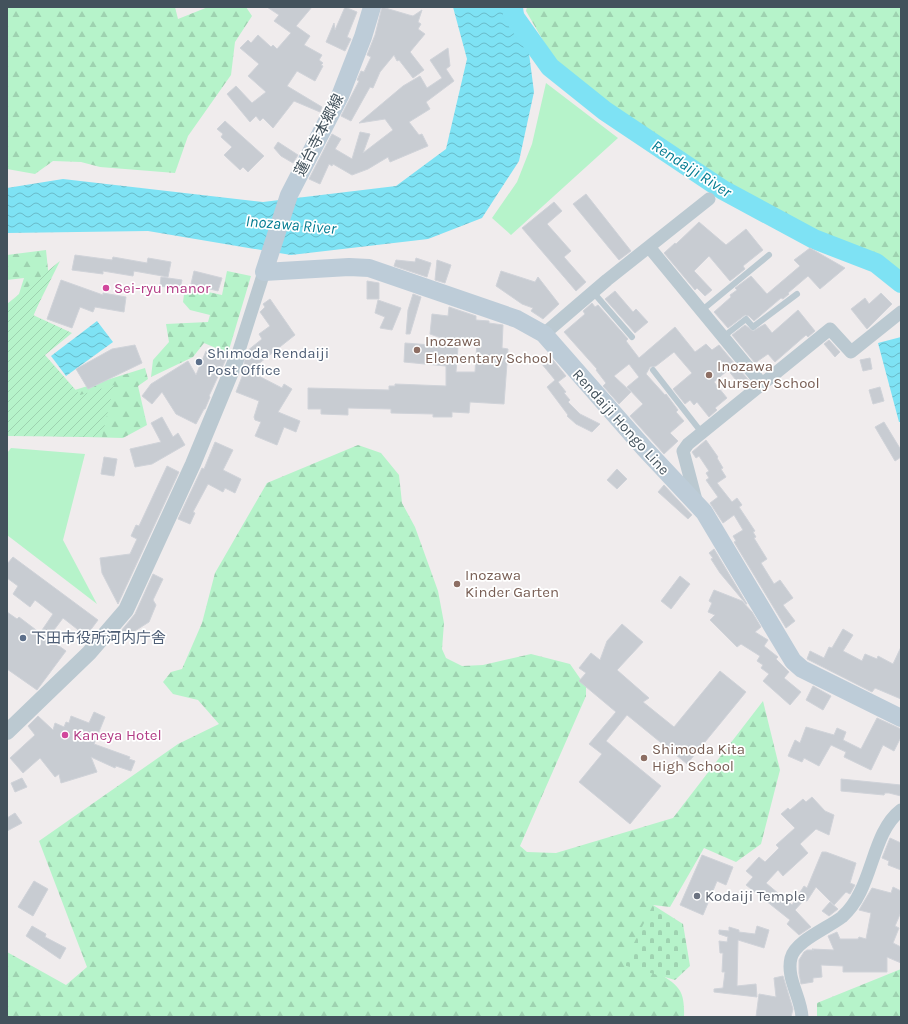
<svg xmlns="http://www.w3.org/2000/svg" width="908" height="1024" font-family="Karla,'Noto Sans JP',sans-serif">
  <defs>
    <pattern id="forest-firs" width="22" height="20" patternUnits="userSpaceOnUse"><rect width="22" height="20" fill="#b6f3ca"/><path d="M5 1l3.5 6h-7zM16 11l3.5 6h-7z" fill="#9ed2b0"/></pattern>
    <pattern id="cemetery-stones" width="16" height="16" patternUnits="userSpaceOnUse"><rect width="16" height="16" fill="#b6f3ca"/><path d="M2 7V4a2 2 0 0 1 4 0v3zM10 15v-3a2 2 0 0 1 4 0v3z" fill="#9ed2b0"/></pattern>
    <pattern id="garden-furrows" width="10" height="10" patternUnits="userSpaceOnUse"><rect width="10" height="10" fill="#b6f3ca"/><path d="M-1 1l2-2M0 10L10 0M9 11l2-2" fill="none" stroke="#9ed2b0"/></pattern>
    <pattern id="water-waves" width="16" height="10" patternUnits="userSpaceOnUse"><rect width="16" height="10" fill="#7ee2f4"/><path d="M0 5q4-4 8 0t8 0" fill="none" stroke="#69bac9"/></pattern>
  </defs>
  <rect width="100%" height="100%" fill="#f0eced"/>
  <path fill="url(#forest-firs)" d="M7 7H175L178 19 208 7H246L252 16 235 42 231 75 188 136 175 173 100 167 81 162 53 161 35 174 7 169Z
    M527 7H901V273L787 220 732 190 642 130 581 88 556 63 526 11Z
    M46 250 49 279 32 319 7 308 19 294 24 278 7 280V255Z
    M227 271 251 276 228 353 204 343 193 357 151 377 153 360 169 342 166 324 208 322 210 315 190 310 183 302 185 287 222 295Z
    M145 368 148 379 138 386 147 425 123 438 10 435 7 388 62 394Z
    M358 445 381 453 399 475 402 503 415 527 438 591 444 623 442 649 446 658 462 666 483 665 531 654 570 664 586 687V696L520 846 527 852 556 853 673 818 763 701 780 770 761 844 736 862 704 848 670 907 653 905 656 971C678 986 685 988 684 1017H7V952L66 985 87 967 39 841 178 744 219 724 198 700 173 694 163 682 171 672 182 669 202 623 215 573 267 483Z
    M901 969V1017H817V1003Z"/>
  <path fill="url(#cemetery-stones)" d="M653 905 683 924 690 966 675 980 623 965Z"/>
  <path fill="#b6f3ca" d="M546 83 618 138 511 235 492 218 517 182 532 144Z
    M11 448 85 454 63 540 97 604 7 535V453Z"/>
  <path fill="url(#garden-furrows)" d="M60 261 33 315 72 333 45 355 80 395 114 385 102 437 7 436V304Z"/>
  <path fill="url(#water-waves)" d="M453 7H523L534 92 519 161 482 218 428 239 291 255 148 231 7 233V188L63 179 263 202 396 186 446 149 467 59Z
    M97 321 113 342 66 376 51 356Z
    M901 337V422H899L878 343Z"/>
  <g fill="none" stroke-linecap="round" stroke-linejoin="round">
    <path stroke="#7ee2f4" stroke-width="20" d="M513 15 550 67 605 111 723 190 814 239 876 263 901 283"/>
  </g>
  <path fill="#c8ccd2" stroke="#d0d3d9" d="M267 7H312L296 26 310 36 304 45 322 55 319 60 323 63 321 65 323 66 315 81 297 71 287 86 322 107 320 112 294 101 273 128 263 118 260 121 256 116 250 122 227 94 236 86 252 103 266 92 248 76 259 64 240 48 248 40 251 43 258 35 271 47 273 45 277 49 291 33 274 21 279 15Z
    M345 7 357 12 347 37 351 39 345 51 326 42 334 23 335 30Z
    M382 7 409 15 413 16 422 10 418 22 421 24 418 29 425 34 410 52 424 70 413 78 399 60 397 61 394 55 380 72 373 88 370 87 351 121 341 116 359 81 357 80 361 71 364 72 371 57 367 55 375 35Z
    M448 48 450 66 446 69 454 81 426 102 430 109 409 122 419 135 422 134 428 146 390 162 388 157 368 169 352 175 333 164 332 166 329 164 320 184 309 179 332 134 341 139 335 149 352 159 360 132 370 134 363 153 393 130 385 119 359 123 403 86 420 76 427 88 442 78 430 60Z
    M225 121 264 156 248 172 243 167 240 170 224 155 232 147 221 137 223 134 217 129Z
    M278 142 298 155 293 163 281 156 274 148Z
    M586 194 631 251 619 260 573 204Z
    M554 202 562 211 547 224 571 251 564 257 586 282 576 291 522 228Z
    M699 222 726 245 746 229 763 250 743 266 745 269 730 281 709 256 694 271 712 290 705 296 697 288 695 290 664 253 675 243 676 244Z
    M810 248 845 268 820 289 808 276 788 293 789 294 783 299 781 298 754 321 749 316 745 315 728 328 714 312 731 297 730 295 737 290 735 288 751 276 767 294 800 266 794 260Z
    M75 255 112 260 113 257 147 263 148 258 171 262 168 277 134 271 133 276 103 271V274L72 270Z
    M416 258 431 263 427 277 394 266 396 260 415 262Z
    M437 260 451 265 445 283 435 280Z
    M194 271 222 278 218 291 191 284Z
    M501 271 535 282 538 277 559 304 543 319 531 311 533 308 522 304 496 286Z
    M161 277 182 280 180 289 160 286Z
    M61 280 103 295V293L126 297 124 312 95 307 93 312 80 307 72 328 47 319Z
    M367 281 379 283V299H367Z
    M615 291 633 312 636 309 648 322 635 333 605 299Z
    M881 293 892 304 867 329 851 309 865 298 869 304Z
    M413 294 421 297 410 334H406L408 310Z
    M270 299 295 335 252 369 244 366 245 358 247 351 262 339 259 334 270 326 260 312 265 307 263 304Z
    M378 300 401 308 392 330 380 328 385 317 375 313Z
    M592 303 595 307 598 305 628 339 626 341 639 358 675 327 695 352 706 344 712 350 719 345 751 383 743 389 728 370 714 382 727 398 715 408 717 410 709 417 697 402 694 405 690 400 685 404 673 389 692 373 674 352 656 366 650 367 646 374 665 395 666 394 678 410 676 412 684 421 670 433 678 441 664 454 630 416 643 404 627 387 639 377 629 364 614 376 631 392 619 404 603 386 606 383 596 370 597 369 564 332 585 314 583 311Z
    M449 307 476 316V320L489 321V323L503 325 502 348 508 349 504 404 470 402 469 413 452 412V417H433V414L391 413V409L348 408V415L321 414V409H308V388L389 390V386H395V384L446 386V366L404 362 405 343 458 347 456 372H475L477 342 459 340 458 344 430 334 432 314 448 316Z
    M798 310 815 331 808 337 806 335 775 362 768 354 755 363 732 335 745 325 753 331 765 324 772 333Z
    M829 340 840 352 835 357 824 344Z
    M135 345 142 363 88 389 76 369 112 349Z
    M206 351 226 359 209 396 210 397 205 409H204L196 424 176 414 162 392 152 404 142 396 151 384 188 361 196 375Z
    M549 355 566 376 558 382 566 392 564 393 570 400 568 402 580 414 600 424 592 432 576 424 567 416 568 415 547 387 555 380 541 363 543 361 542 360Z
    M870 358 872 369 863 371 860 360Z
    M245 369 282 388 284 384 292 389 278 412 300 421 296 432 284 427 277 445 255 436 261 422 255 420 254 417 259 401 236 392Z
    M880 387 884 401 873 404 869 390Z
    M162 417 173 437 178 433 185 445 152 464 135 467 130 449 161 442 151 423Z
    M884 422 901 450V457L895 461 875 427Z
    M706 440 718 457 717 458 723 468 721 469 726 477 717 483 732 502 737 498 742 505 739 507 755 531 753 532 756 537 754 538 767 559 761 563 774 584 780 580 793 598 783 605 795 621 786 628 734 542 736 541 733 536 743 530 734 515 723 523 710 503 718 497 706 480 709 478 706 473 709 471 699 456 696 458 692 452Z
    M215 442 233 450 223 470 241 479 235 493 225 488 223 492 208 484 193 512 195 513 190 524 178 519 202 468 204 469Z
    M104 457 117 459 114 476 101 474Z
    M167 466 179 472 118 604 102 573 100 558 130 554 137 539 131 536 136 525 139 526Z
    M617 469 627 479 617 489 607 480Z
    M664 485 692 515 688 519 658 492Z
    M714 549 747 604H746L720 573 711 559 713 558 709 553Z
    M13 557 98 620 86 636 63 618 48 638 66 651 37 690 7 669V612L17 619 19 617 40 633 53 614 35 600 30 607 13 594 18 586 7 578V564Z
    M153 574 163 579 153 600 156 605 149 622 127 636 121 631 135 614Z
    M680 576 690 584 671 609 661 601Z
    M714 590 742 601 752 612 761 627 755 632 768 640 764 646 778 657 776 659 789 672 784 678 801 692 790 705 763 681 769 674 761 668 763 665 757 661 760 656 741 644 737 647 710 620 715 615 708 612 712 603 709 601Z
    M622 624 643 642 617 670 649 698 643 702 674 727 720 671 746 692 687 764 627 715 606 741 661 786 630 824 579 782 602 754 589 744 616 712 579 681 586 673 579 668 591 653 600 660 607 641Z
    M843 629 853 635 843 651 862 661 865 654 877 659 878 656 893 664 901 647V699L875 688 872 692 807 659 810 651 824 658 829 647 832 648Z
    M813 686 831 696 823 710 806 700Z
    M94 712 105 717 94 744 130 757 129 759 135 761 131 771 116 766 115 768 91 757 97 772 61 783 59 774 55 777 40 758 23 773 10 758 35 735 28 726 38 716 53 730 55 723 64 727 66 722 69 723 71 716 89 723Z
    M877 718 901 729V737L894 751 883 745 871 770 844 757 846 752 831 745 819 766 804 758 802 762 788 756 795 740 800 743 806 727 834 735 837 728 846 732 843 740 861 749Z
    M22 778 27 787 15 792 11 783Z
    M841 779 901 785V796L889 793H885L884 795 841 791Z
    M812 797 825 811 834 815 829 835 816 829 800 844 808 853 783 876 778 870 766 883 792 905 804 886 807 888 822 852H826L856 863 850 883 855 885 850 894 846 892 834 905 816 887 807 901 804 900 795 910 811 927 799 935 787 924 790 920 746 885 753 877 746 871 759 857 765 862 779 848 776 845 795 828 781 814 788 808 790 810 803 799 806 802Z
    M15 813 22 823 7 831V818Z
    M890 838 901 843V870L888 865 889 861 882 858Z
    M702 855 733 867 726 885 717 881 703 915 680 905Z
    M34 881 48 889 33 916 18 907Z
    M893 887 901 891V912L895 926 899 928 893 943 901 947V963L887 957V972H843V966L821 965 822 977 813 978V982L801 984 799 973V960L804 952 807 950H814L812 949 834 950 828 936 837 932 840 939H858L859 937 866 939 871 913 859 910 872 888 891 893Z
    M830 902 838 909 829 916 822 911Z
    M32 926 46 934 45 937 66 948 60 959 26 936Z
    M757 926 769 930 764 948 738 940 737 986 756 984 757 997 714 992V989L723 988 725 972H722L723 953H720L719 941 727 942 728 937 719 934V930L729 931V927L739 930V932L755 934Z
    M783 976 793 1009 791 1017H756L759 994 776 997 774 978Z"/>
  <g fill="none" stroke-linecap="round" stroke-linejoin="round">
    <path stroke="#bbc9d1" stroke-width="6" d="M593 292 632 337
      M701 311 769 255
      M723 337 746 319 753 327 797 294
      M653 370 702 433"/>
    <path stroke="#bbc9d1" stroke-width="13" d="M649 247 762 384
      M544 334 607 280 709 199
      M236 360 264 272
      M697 504 683 451 688 444 830 329 851 352 901 312
      M802 1017C801 997 786 978 791 958 795 941 828 928 842 917 874 889 870 834 901 810"/>
    <path stroke="#bbc9d1" stroke-width="16" d="M7 732 89 653 126 610 193 464 236 360"/>
    <path stroke="#bdccd8" stroke-width="18" d="M372 7 363 37 340 96 289 195 264 272 349 267 369 268 517 319 544 334 644 448 704 512 793 661 802 669 901 718"/>
  </g>
  <g fill="#d1479c" stroke="#fff" stroke-width="1.5">
    <circle cx="106" cy="288" r="4"/>
    <circle cx="65" cy="735" r="4"/>
  </g>
  <g fill="#8d6e63" stroke="#fff" stroke-width="1.5">
    <circle cx="417" cy="350" r="4"/>
    <circle cx="709" cy="375" r="4"/>
    <circle cx="457" cy="584" r="4"/>
    <circle cx="644" cy="758" r="4"/>
  </g>
  <g fill="#5c6f8a" stroke="#fff" stroke-width="1.5">
    <circle cx="199" cy="362" r="4"/>
    <circle cx="23" cy="638" r="4"/>
  </g>
  <circle fill="#6b7280" stroke="#fff" stroke-width="1.5" cx="697" cy="896" r="4"/>
  <g text-anchor="middle" stroke-width="3.5" stroke-linejoin="round" paint-order="stroke">
    <g font-size="15" fill="#43525c" stroke="#fff">
      <text transform="translate(319 135) rotate(-63)" y="5">蓮台寺本郷線</text>
      <text transform="translate(621 422) rotate(48)" y="5">Rendaiji Hongo Line</text>
    </g>
    <g font-size="15" fill="#b23c85" stroke="#fff" text-anchor="start">
      <text x="114" y="293">Sei-ryu manor</text>
      <text x="73" y="740">Kaneya Hotel</text>
    </g>
    <g font-size="15" fill="#785e54" stroke="#fff" text-anchor="start">
      <text x="425" y="346">Inozawa<tspan x="425" dy="17">Elementary School</tspan></text>
      <text x="717" y="371">Inozawa<tspan x="717" dy="17">Nursery School</tspan></text>
      <text x="465" y="580">Inozawa<tspan x="465" dy="17">Kinder Garten</tspan></text>
      <text x="652" y="754">Shimoda Kita<tspan x="652" dy="17">High School</tspan></text>
    </g>
    <g font-size="15" fill="#4e5e75" stroke="#fff" text-anchor="start">
      <text x="207" y="358">Shimoda Rendaiji<tspan x="207" dy="17">Post Office</tspan></text>
      <text x="31" y="643">下田市役所河内庁舎</text>
    </g>
    <g font-size="15" fill="#5b616d" stroke="#fff" text-anchor="start">
      <text x="705" y="901">Kodaiji Temple</text>
    </g>
    <g font-size="16" font-style="italic" fill="#037c92" stroke="#fff">
      <text transform="translate(692 168) rotate(33)" y="6">Rendaiji River</text>
      <text transform="translate(291 224) rotate(5)" y="6">Inozawa River</text>
    </g>
  </g>
  <rect width="908" height="1024" fill="none" stroke="#43525c" stroke-width="16"/>
</svg>
